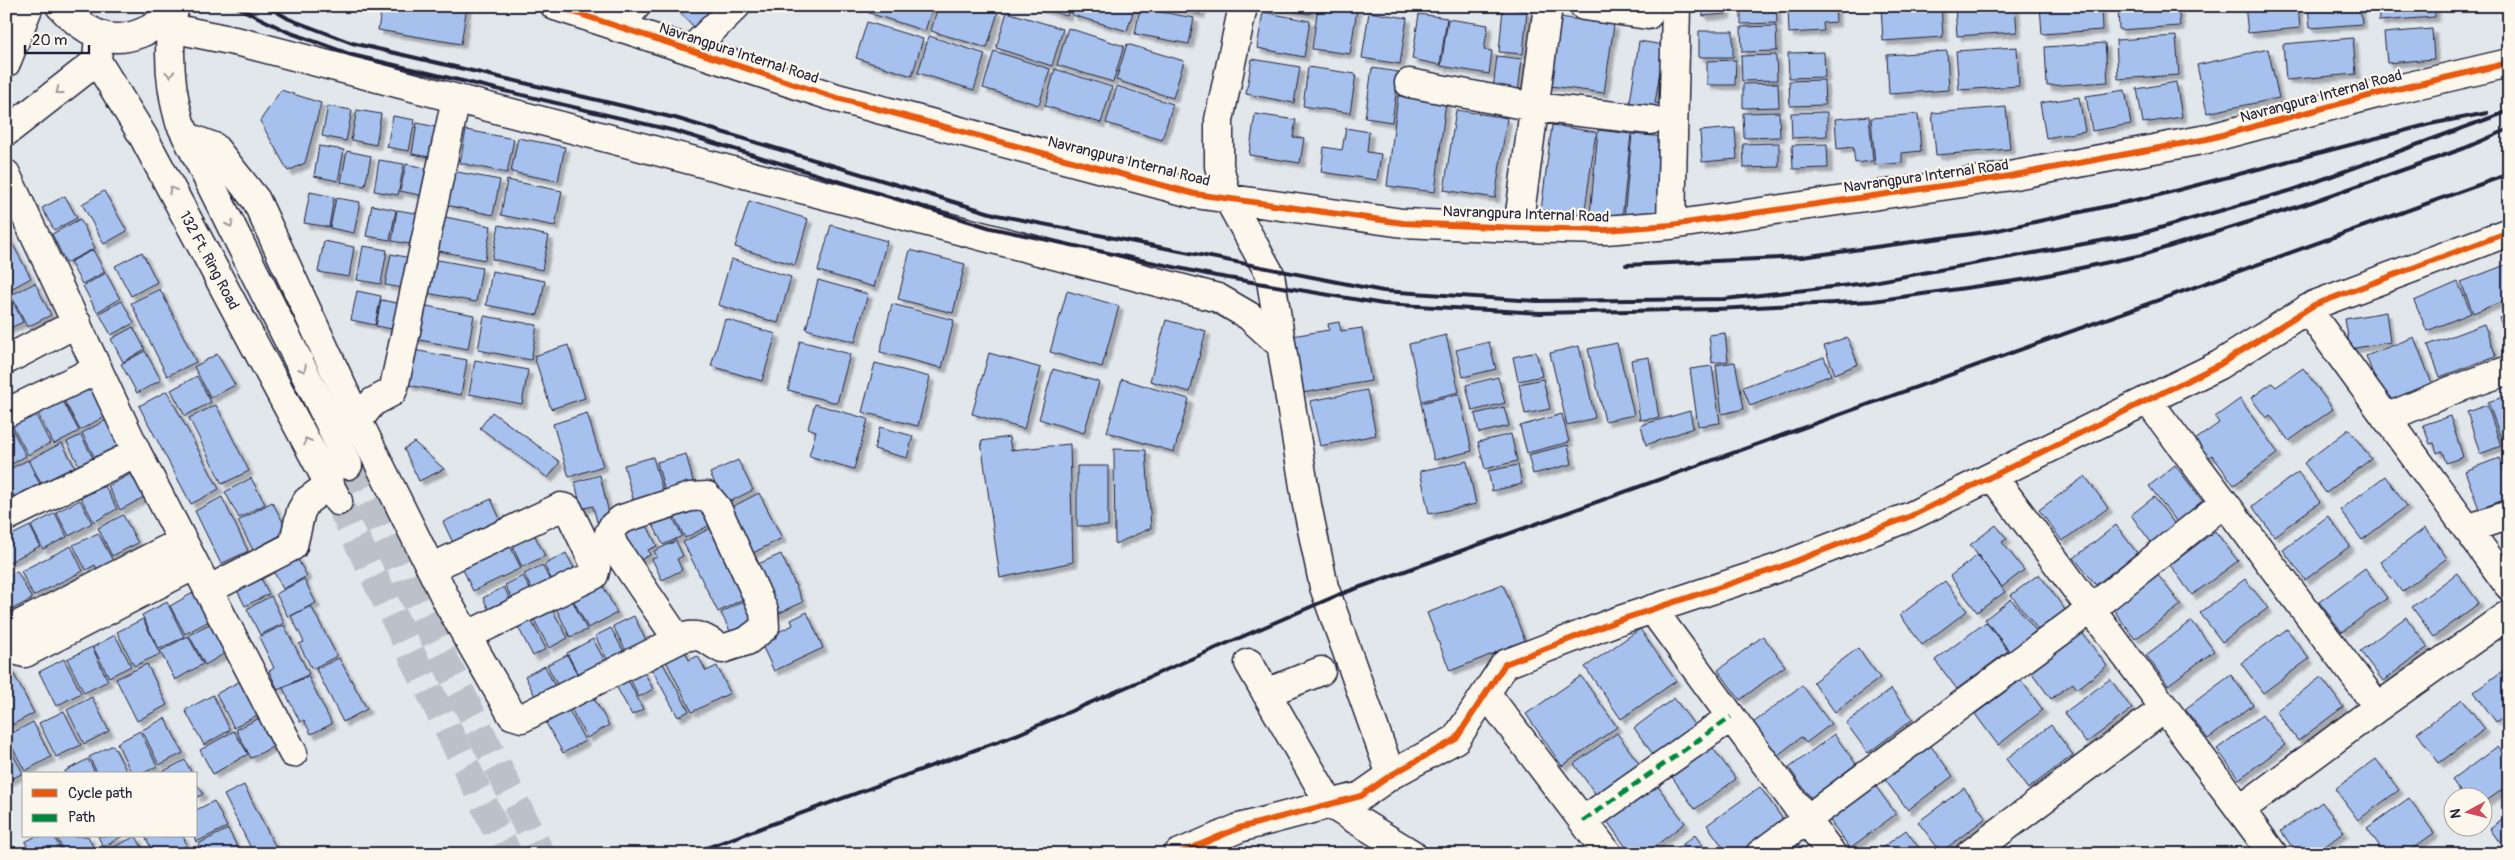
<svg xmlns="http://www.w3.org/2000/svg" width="2515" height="860" font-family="Pangolin,sans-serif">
  <defs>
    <filter id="shadow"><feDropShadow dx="4.5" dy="4.5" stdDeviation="1" flood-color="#0004"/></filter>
  </defs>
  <rect width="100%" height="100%" fill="#e2e7ec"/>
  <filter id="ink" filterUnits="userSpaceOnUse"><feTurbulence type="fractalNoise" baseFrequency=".02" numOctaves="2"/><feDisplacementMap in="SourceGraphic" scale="10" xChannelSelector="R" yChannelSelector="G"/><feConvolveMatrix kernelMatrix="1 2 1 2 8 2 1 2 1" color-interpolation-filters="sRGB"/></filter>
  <g filter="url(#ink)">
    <path fill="#a6c1ed" stroke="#22223b" filter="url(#shadow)" d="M382 6H467L461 44 378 30Z
      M674 6H722L697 30Z
      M871 6H933L925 31 869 13Z
      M938 6H980L998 12 987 48 931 31Z
      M1033 6H1070L1067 16Z
      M1074 6H1135L1127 31 1072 15Z
      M1165 6H1202L1200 14Z
      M1266 6H1312L1310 14Z
      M1318 6 1357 9 1350 54 1312 49Z
      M1702 6H1726V14L1703 16Z
      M1741 6H1776L1777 23 1741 24Z
      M1835 6 1836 22 1823 23 1824 31 1789 33 1788 8Z
      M1881 6H1941L1943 37 1883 41Z
      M1955 6H2015L2017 32 1957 36Z
      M2040 6H2101L2102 30 2042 34Z
      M2118 6H2178L2180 26 2119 30Z
      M2245 6H2298L2300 28 2248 33Z
      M2308 6H2360L2362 24 2310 28Z
      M2378 6H2435V17L2379 21Z
      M1140 8 1194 18 1189 44 1135 34Z
      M1503 8 1527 11 1523 54 1499 52Z
      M1007 12 1063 29 1052 66 996 48Z
      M1263 12 1310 21 1304 57 1257 48Z
      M1369 12 1407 18 1400 64 1362 58Z
      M1419 14 1447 18 1440 65 1412 59Z
      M1553 16 1614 25 1604 93 1543 85Z
      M1448 19 1488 25 1484 50 1492 51 1489 74 1441 66Z
      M867 22 923 39 912 76 856 58Z
      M1776 26 1777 51 1742 52 1741 27Z
      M1068 28 1124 46 1113 82 1057 65Z
      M2432 29 2434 59 2387 63 2384 33Z
      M1699 31H1733V57H1699Z
      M929 36 985 54 974 90 918 73Z
      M2176 36 2179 75 2118 79 2116 40Z
      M2353 38 2356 74 2286 80 2283 44Z
      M1639 41 1664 45 1655 103 1660 104 1659 114 1629 109Z
      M2105 43 2108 82 2047 86 2045 47Z
      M1127 44 1184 61 1173 98 1116 80Z
      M2017 47 2019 86 1959 90 1956 51Z
      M2268 49 2279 98 2207 113 2197 65Z
      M994 51 1050 69 1039 105 983 88Z
      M1947 51 1949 90 1889 94 1887 55Z
      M1824 52 1825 77 1789 78 1788 53Z
      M1776 55 1777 80 1742 81 1741 56Z
      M1497 56 1522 59 1518 92 1493 89Z
      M1252 59 1300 67 1294 103 1246 94Z
      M1736 60 1735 85H1707V61Z
      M1308 67 1356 74 1350 113 1303 106Z
      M1372 68 1399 72 1392 122 1365 118Z
      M1055 69 1112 87 1101 123 1045 106Z
      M1824 80 1825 105 1790 106 1789 81Z
      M2176 82 2182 117 2143 123 2137 89Z
      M1778 83 1779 107 1743 108V84Z
      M1117 86 1173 104 1162 140 1106 123Z
      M281 90 321 103 305 163 288 171 260 121Z
      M2125 90 2131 124 2092 131 2086 96Z
      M1398 96 1446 101 1435 192 1387 186Z
      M2079 97 2085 131 2046 138 2040 103Z
      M328 106 352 110 346 141 322 136Z
      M2006 107 2010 149 1936 155 1932 113Z
      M357 110 381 114 376 145 351 140Z
      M1456 110 1507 118 1495 198 1444 190Z
      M1779 112 1780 137 1744 138 1743 113Z
      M1827 112V136L1792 138 1791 113Z
      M1255 114 1296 120 1293 137 1304 138 1300 163 1249 155Z
      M1918 114 1921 151 1902 153V163L1875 165 1871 118Z
      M393 116 415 120 409 151 387 147Z
      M1869 116 1873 161 1855 163 1853 147 1837 149 1835 119Z
      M417 123 441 128 436 158 412 154Z
      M1552 125 1596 132 1584 216 1541 210Z
      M1346 128 1369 132 1367 152 1381 154 1377 180 1321 172 1324 147 1342 150Z
      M1735 128 1737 159 1702 162 1700 131Z
      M466 130 514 139 507 173 460 163Z
      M1598 130 1631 134 1622 219 1590 215Z
      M1632 134 1665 137 1656 222 1624 219Z
      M518 138 565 147 558 181 511 172Z
      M1779 143V167L1744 168 1743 144Z
      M1827 144 1828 168 1793 169 1792 145Z
      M319 146 344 150 338 181 314 176Z
      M347 151 371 156 365 186 341 182Z
      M379 160 404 164 398 195 374 191Z
      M406 164 430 169 424 196 400 191Z
      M452 171 500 180 493 215 446 205Z
      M507 180 562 191 555 226 501 215Z
      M104 191 127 231 104 244 82 204Z
      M310 192 334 197 329 227 304 223Z
      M65 196 77 218 54 230 42 208Z
      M336 198 360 202 354 233 330 228Z
      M749 201 808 219 795 265 735 247Z
      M372 205 396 210 390 240 366 236Z
      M397 210 421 214 416 245 392 241Z
      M440 216 491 226 485 260 434 250Z
      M80 219 95 248 66 263 52 234Z
      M499 225 549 236 542 270 492 259Z
      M831 225 887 241 874 287 818 271Z
      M6 232 31 278 9 290 6 285Z
      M324 241 354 247 349 277 318 272Z
      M363 246 387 250 381 284 357 280Z
      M93 250 105 272 82 284 70 262Z
      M910 250 965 264 953 313 898 299Z
      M142 252 157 282 131 296 115 266Z
      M391 254 415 259 409 289 385 285Z
      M433 259 482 268 476 302 426 293Z
      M731 259 791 277 778 323 718 305Z
      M2508 264 2509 299 2473 313 2461 282Z
      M492 271 545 281 538 315 486 305Z
      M106 273 120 299 97 312 83 286Z
      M818 280 868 294 855 342 806 329Z
      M2458 282 2471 313 2427 331 2414 301Z
      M35 283 51 315 27 327 11 295Z
      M160 289 196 362 167 376 131 303Z
      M357 291 381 296 375 325 351 320Z
      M1067 291 1119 306 1102 367 1050 352Z
      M9 294 23 322 6 330V296Z
      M381 300 402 304 397 330 376 326Z
      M122 301 134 323 111 335 99 313Z
      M892 304 954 320 942 368 880 352Z
      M421 305 474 315 468 349 414 339Z
      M2386 312 2390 342 2350 349 2345 319Z
      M2509 315V343L2499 318Z
      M484 316 537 325 531 360 478 350Z
      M725 319 776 334 762 381 711 366Z
      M1166 320 1206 331 1190 392 1150 381Z
      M1339 322 1341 331 1362 328 1371 381 1302 393 1292 336 1329 330 1328 324Z
      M2484 324 2496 356 2440 377 2428 345Z
      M133 327 145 349 123 362 111 339Z
      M1725 333 1728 361 1712 363 1709 335Z
      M1446 335 1459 392 1422 401 1409 344Z
      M1847 337 1858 364 1835 374 1824 346Z
      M2414 337 2434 389 2386 408 2366 356Z
      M800 341 850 354 837 403 788 390Z
      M1489 342 1496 369 1463 377 1456 350Z
      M1617 343 1634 415 1605 421 1588 349Z
      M568 345 585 398 551 409 534 356Z
      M1579 346 1595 418 1567 425 1550 353Z
      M414 350 467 360 461 395 408 385Z
      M145 351 161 380 137 393 121 364Z
      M1536 352 1542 376 1518 381 1513 357Z
      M989 353 1041 368 1024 429 972 414Z
      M217 354 235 385 211 398 194 367Z
      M1649 357 1659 418 1640 420 1631 360Z
      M1824 357 1831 375 1750 406 1743 387Z
      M475 360 528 370 522 404 469 394Z
      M1735 362 1744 409 1722 414 1716 365Z
      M875 363 930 377 918 426 862 412Z
      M1712 366 1720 423 1698 426 1690 369Z
      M2303 368 2333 409 2289 441 2270 415 2266 418 2251 398 2272 383 2276 387Z
      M1053 369 1099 382 1084 433 1039 419Z
      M197 376 211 402 185 416 171 390Z
      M1498 377 1505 403 1472 411 1466 385Z
      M1122 379 1189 399 1174 452 1107 432Z
      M1543 379 1550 409 1525 414 1519 384Z
      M96 382 113 412 80 430 64 400Z
      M1367 390 1376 435 1320 446 1310 401Z
      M167 391 219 489 191 504 139 406Z
      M1459 394 1472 451 1434 460 1421 403Z
      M2509 395V442L2503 444 2488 402Z
      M2240 399 2278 453 2234 485 2212 455 2208 458 2195 440 2219 423 2215 417Z
      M63 401 79 431 54 444 38 414Z
      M815 404 868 419 854 469 809 456 816 431 808 428Z
      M216 405 249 471 222 484 189 418Z
      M2487 405 2501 446 2480 454 2467 412Z
      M1504 407 1509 426 1479 433 1475 414Z
      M1690 411 1693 428 1646 445 1641 425Z
      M492 412 560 462 548 478 480 428Z
      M35 413 50 443 28 455 12 425Z
      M587 413 603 466 569 477 553 424Z
      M1562 414 1569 442 1527 453 1520 426Z
      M2450 416 2463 457 2446 463 2442 451 2437 453 2434 443 2430 444 2423 425Z
      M110 418 125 448 97 462 82 433Z
      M11 427 26 456 6 467V429Z
      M880 427 913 436 907 458 874 449Z
      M2349 429 2371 459 2326 493 2304 463Z
      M1511 434 1517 461 1485 469 1478 442Z
      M81 435 96 464 82 471 67 442Z
      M1009 437 1011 450 1070 444 1073 562 1000 578 981 441Z
      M414 442 444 469 419 481 404 449Z
      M62 443 77 471 44 489 29 460Z
      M1568 445 1572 464 1533 474 1528 455Z
      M1114 449 1146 450 1151 528 1115 544Z
      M2509 453V474L2502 456Z
      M686 454 695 489 666 496 657 462Z
      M653 457 664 496 634 503 624 465Z
      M2499 458 2509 484V498L2479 509 2465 471Z
      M28 460 42 489 17 502 6 481V471Z
      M738 460 753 490 725 504 710 473Z
      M1467 461 1476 504 1429 514 1420 471Z
      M1518 465 1522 484 1492 491 1488 471Z
      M2175 465 2204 503 2178 523 2149 486Z
      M1077 466H1108V526H1077Z
      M2298 472 2320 502 2274 536 2252 506Z
      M131 474 144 497 120 510 108 486Z
      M600 475 610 518 597 522 593 506 581 509 575 482Z
      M2085 476 2108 508 2062 541 2039 510Z
      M2385 476 2407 506 2362 540 2340 510Z
      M251 478 265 504 239 518 225 492Z
      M105 486 117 509 94 522 81 498Z
      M6 487 15 506 6 510Z
      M759 493 782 538 747 556 724 511Z
      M222 497 248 551 221 564 195 511Z
      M2154 497 2177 527 2153 545 2131 515Z
      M491 499 504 528 457 551 443 522Z
      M80 500 92 523 69 536 56 512Z
      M699 500 712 524 685 538 673 514Z
      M272 502 288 531 253 550 238 521Z
      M669 510 682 536 663 545 650 519Z
      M55 513 67 537 43 549 31 526Z
      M123 515 138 543 112 556 98 528Z
      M2328 516 2350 546 2305 580 2283 550Z
      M644 519 657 546 648 550 650 555 636 562 620 530Z
      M1996 525 2007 539 2002 542 2024 570 2002 587 1970 545Z
      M2116 525 2137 553 2096 585 2074 558Z
      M30 526 40 546 6 564V538Z
      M713 527 747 597 718 612 683 542Z
      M531 528 545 556 522 567 509 539Z
      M2425 528 2447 558 2402 592 2380 562Z
      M2215 531 2238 561 2192 595 2170 565Z
      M98 533 114 563 98 571 95 565 86 570 73 545Z
      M507 540 521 568 473 591 460 563Z
      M676 541 683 556 677 559 682 570 662 580 652 559 657 557 654 551Z
      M71 546 83 571 33 596 21 571Z
      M293 551 307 576 283 589 269 563Z
      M566 553 579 578 557 590 544 565Z
      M781 554 803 602 771 617 749 568Z
      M1978 555 2005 592 1977 612 1950 576Z
      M542 565 555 590 537 600 524 574Z
      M256 568 269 594 245 606 232 580Z
      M2365 568 2387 598 2342 632 2319 602Z
      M17 571 32 599 7 612 6 577Z
      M2457 573 2479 603 2434 637 2412 607Z
      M2039 574 2066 611 2039 631 2011 595Z
      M2158 575 2181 605 2135 639 2113 609Z
      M523 576 536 601 518 610 505 585Z
      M304 579 316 603 288 617 276 594Z
      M2245 579 2268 608 2222 642 2200 613Z
      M600 580 617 613 588 628 571 596Z
      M1945 581 1967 611 1922 645 1900 615Z
      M1503 584 1525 641 1450 671 1427 613Z
      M504 587 516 611 495 622 483 598Z
      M198 590 213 619 185 634 170 606Z
      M271 596 284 623 260 635 247 609Z
      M570 596 587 630 570 637 554 604Z
      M747 599 759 623 733 637 721 613Z
      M2011 599 2036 631 2010 652 1985 619Z
      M167 602 184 637 159 649 142 615Z
      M549 604 568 638 549 648 531 614Z
      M311 606 337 656 312 669 299 644 304 642 291 616Z
      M807 612 823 648 774 671 760 641 793 625 791 620Z
      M529 616 546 649 533 656 516 623Z
      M634 616 648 645 628 655 613 626Z
      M2406 617 2428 647 2383 681 2360 651Z
      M143 619 160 654 134 666 117 632Z
      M217 620 232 649 205 665 189 635Z
      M2192 621 2214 651 2168 685 2146 655Z
      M1986 622 2008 651 1957 689 1935 660Z
      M284 625 309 674 278 690 269 671 274 668 259 637Z
      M611 628 626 656 610 665 595 636Z
      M1640 629 1676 681 1621 719 1585 667Z
      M2287 629 2309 659 2263 693 2241 663Z
      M2080 630 2107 666 2077 689 2073 683 2051 699 2029 669Z
      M115 635 131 666 109 677 93 647Z
      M188 636 203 664 175 680 160 651Z
      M1763 636 1785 666 1740 700 1718 670Z
      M593 639 609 669 583 683 567 653Z
      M92 647 108 681 84 693 67 659Z
      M1858 648 1880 678 1835 712 1813 682Z
      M684 649 689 660 698 656 706 671 717 666 730 693 692 712 665 659Z
      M567 655 582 683 562 694 547 665Z
      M339 658 367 709 343 722 316 669Z
      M64 659 81 693 56 706 39 672Z
      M661 660 689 711 678 717 650 666Z
      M7 661 34 713 10 726 6 719Z
      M147 664 167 705 137 721 116 679Z
      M545 666 559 695 540 706 525 676Z
      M2509 666V712L2496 722 2474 692Z
      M643 670 653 689 639 697 629 677Z
      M2231 675 2253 705 2208 739 2185 709Z
      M308 676 332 724 311 734 304 720 300 722 283 688Z
      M1581 676 1617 727 1562 766 1526 714Z
      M2321 677 2343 707 2298 741 2276 711Z
      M627 678 643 709 632 715 615 684Z
      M244 679 261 713 234 728 216 694Z
      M2110 679 2132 709 2086 743 2064 713Z
      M2021 680 2043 710 1998 745 1975 714Z
      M1802 685 1831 724 1806 743 1801 737 1778 755 1753 723Z
      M1891 689 1913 719 1868 753 1846 723Z
      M213 695 230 730 204 745 185 710Z
      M592 695 609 725 587 738 570 707Z
      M92 697 109 731 84 744 67 710Z
      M1674 698 1698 730 1657 760 1634 728Z
      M2462 699 2485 729 2439 763 2417 733Z
      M569 710 585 741 563 753 546 723Z
      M64 711 81 745 56 757 39 723Z
      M2262 715 2285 745 2239 779 2217 749Z
      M263 716 278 744 251 758 236 730Z
      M165 718 183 753 159 765 142 730Z
      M33 722 51 757 25 771 6 736Z
      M2051 725 2073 755 2028 789 2006 759Z
      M140 731 157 766 142 774H132L117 743Z
      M234 731 248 754 213 774 200 750Z
      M1617 733 1643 769 1600 800 1574 764Z
      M1834 734 1856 764 1811 798 1789 768Z
      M6 742 23 773 6 782Z
      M113 745 128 774H98L89 757Z
      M1931 746 1953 776 1908 810 1885 780Z
      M2498 746 2509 761V785L2482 804V798H2465L2452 780Z
      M1712 747 1736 779 1695 809 1672 777Z
      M88 759 96 774H66L65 771Z
      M2376 759 2399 790 2358 820 2335 789Z
      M185 760 192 774H163L162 772Z
      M1653 780 1685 823 1645 854H1631L1604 817Z
      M196 782 203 794 196 798Z
      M1874 784 1896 814 1850 848 1828 818Z
      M244 785 276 848 266 854H254L224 795Z
      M1760 787 1784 821 1740 854H1728L1707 825Z
      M1964 788 1986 818 1941 852 1918 822Z
      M2409 798 2434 833 2405 854H2385L2367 828Z
      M214 801 227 827 196 842 194 836H196V810Z
      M2322 802 2344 832 2315 854H2297L2281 831Z
      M2509 815V854H2508L2490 829Z
      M228 829 241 854H203L198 844Z
      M1906 830 1923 854H1874Z
      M1695 835 1708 854H1670Z
      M36 836H54L63 854H31L25 842Z
      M56 836H88L94 849 85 854H65Z
      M98 836H123L103 847Z
      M136 836 145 854H107L106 851Z
      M145 836H183L187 845 170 854H154Z
      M1795 840 1805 854H1776Z
      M189 847 192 854H175Z"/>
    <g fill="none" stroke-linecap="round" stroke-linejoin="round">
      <path stroke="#bcc0c9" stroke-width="28" stroke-dasharray="28 14" stroke-linecap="butt" d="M348 465 541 854
        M338 501 508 854"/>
      <defs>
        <path id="minor" d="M555 6 837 98 1195 194 1403 223 1518 228 1605 230 1671 225 2004 177 2207 139 2376 94 2509 63
          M1243 6 1219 120V166L1227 197 1270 274 1307 505 1324 587 1391 775
          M1584 6 1648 15
          M171 28 244 43 1218 298 1249 316 1280 344
          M618 28 636 6
          M691 50 736 6
          M1409 83 1534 107 1651 120
          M187 137 214 147 256 200 358 421 449 605 512 715 522 718 678 640C697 630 705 639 722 649L747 641 765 627 764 611 717 508 707 496 690 497 622 519 613 526 609 533 614 546 678 640
          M6 174 137 453 6 517
          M1671 225 1676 6
          M1518 228 1548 6
          M2307 309 2509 586
          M6 360 77 323
          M2148 401 2378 707 2509 614
          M6 413 98 369
          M2386 418 2450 391 2509 370
          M348 432 373 402 392 392 394 387 456 99
          M137 453 293 753
          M1993 477 2273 854
          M2467 529 2509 515
          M431 568 561 507 568 509 596 567 594 575 466 636
          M208 590 293 546 301 511 307 501 330 484
          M1652 609 1832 854
          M6 629 18 651 25 653 195 565
          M7 631 183 541
          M1249 663 1330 804 1412 854
          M1266 693 1321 671
          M1486 693 1608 854
          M2240 810 2378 707
          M1583 821 1731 717
          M1178 854 1239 828 1361 796 1391 775 1456 739 1505 664 1617 621 1778 568 1911 516 2219 365 2314 305 2509 232
          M1760 854 2091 609 2224 503
          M1970 854 2165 708"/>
        <g id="major">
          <path d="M60 6C71 18 82 27 97 34 124 46 160 29 176 6"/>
          <path d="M174 8C167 48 169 85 180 123L330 424 348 465"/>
          <path id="s1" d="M99 35 97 61 143 136 338 501"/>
          <path d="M6 63 29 6"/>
          <path d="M6 132 97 61"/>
        </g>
      </defs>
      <use href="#minor" stroke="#22223b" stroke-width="31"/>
      <use href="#major" stroke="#22223b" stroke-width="31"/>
      <use href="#minor" stroke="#fbf7ec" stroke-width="28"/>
      <use href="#major" stroke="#fbf7ec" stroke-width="28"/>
      <path stroke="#22223b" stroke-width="4" d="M235 6 288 32 352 55 675 131 991 228 1216 276 1383 304 1540 313 1716 309 1873 301 2029 279 2142 255 2303 205 2465 148 2509 129
        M267 6 289 19 352 43 675 118 997 215 1383 291 1537 301 1725 299 1867 283 2139 234 2296 189 2509 111
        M1626 265 1802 257 1993 231 2159 195 2430 124 2487 113
        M690 854 1016 735 1338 595 2509 174"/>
      <path stroke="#00873e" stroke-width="5" stroke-dasharray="10 5" stroke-linecap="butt" d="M1583 821 1731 717"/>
      <defs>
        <path id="cycleway" d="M555 6 837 98 1195 194 1403 223 1518 228 1605 230 1671 225 2004 177 2207 139 2376 94 2509 63
          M1178 854 1239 828 1361 796 1391 775 1456 739 1505 664 1617 621 1778 568 1911 516 2219 365 2314 305 2509 232"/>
      </defs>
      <use href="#cycleway" stroke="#fbf7ec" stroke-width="9"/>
      <use href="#cycleway" stroke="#e8590c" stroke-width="6"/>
    </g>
    <defs><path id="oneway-chevron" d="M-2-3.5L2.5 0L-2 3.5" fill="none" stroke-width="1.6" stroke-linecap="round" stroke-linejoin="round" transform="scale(1.25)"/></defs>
    <g stroke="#99979c">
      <use href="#oneway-chevron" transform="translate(170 74) rotate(86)"/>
      <use href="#oneway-chevron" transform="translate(59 91) rotate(142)"/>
      <use href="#oneway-chevron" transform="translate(172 190) rotate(-118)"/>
      <use href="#oneway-chevron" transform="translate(230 224) rotate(63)"/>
      <use href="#oneway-chevron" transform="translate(303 369) rotate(63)"/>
      <use href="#oneway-chevron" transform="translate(307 441) rotate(-119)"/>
    </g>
  </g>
  <g text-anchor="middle" stroke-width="4.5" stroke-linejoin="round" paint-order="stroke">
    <g font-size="15" fill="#22223b" stroke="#fbf7ec">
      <text transform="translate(739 53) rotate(18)" y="5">Navrangpura Internal Road</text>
      <text transform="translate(2321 96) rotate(-15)" y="5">Navrangpura Internal Road</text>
      <text transform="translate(1129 161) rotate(14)" y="5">Navrangpura Internal Road</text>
      <text transform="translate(1926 176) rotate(-8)" y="5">Navrangpura Internal Road</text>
      <text transform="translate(1526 214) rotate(2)" y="5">Navrangpura Internal Road</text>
      <text dy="5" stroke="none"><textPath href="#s1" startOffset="255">132 Ft. Ring Road</textPath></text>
    </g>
  </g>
  <rect width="2515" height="860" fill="none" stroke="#fbf7ec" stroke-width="25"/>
  <rect x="12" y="12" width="2490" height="835" fill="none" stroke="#22223b" stroke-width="2" filter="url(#ink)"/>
  <rect x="22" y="772" width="175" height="65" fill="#fbf7ec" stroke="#a4a2a5"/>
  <rect x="32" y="789" width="25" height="8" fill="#e8590c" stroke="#a4a2a5"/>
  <text x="68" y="798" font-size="15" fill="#22223b">Cycle path</text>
  <rect x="32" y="814" width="25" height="8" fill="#00873e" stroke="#a4a2a5"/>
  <text x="68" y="822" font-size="15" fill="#22223b">Path</text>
  <g transform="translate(2468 812) rotate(263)"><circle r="24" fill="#fbf7ec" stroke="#a4a2a5"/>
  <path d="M0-4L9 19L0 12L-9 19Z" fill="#d1495b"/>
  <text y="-8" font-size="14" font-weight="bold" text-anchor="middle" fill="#22223b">N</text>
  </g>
  <path d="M25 45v8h64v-8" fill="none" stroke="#22223b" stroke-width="2.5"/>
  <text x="32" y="45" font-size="15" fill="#22223b" stroke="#fbf7ec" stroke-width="4" paint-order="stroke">20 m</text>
</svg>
